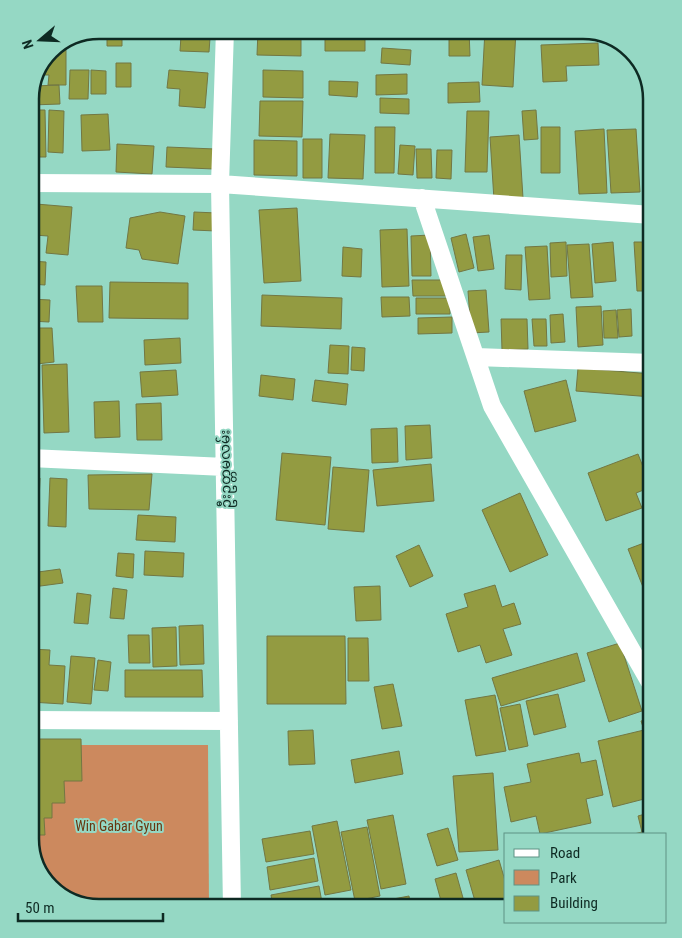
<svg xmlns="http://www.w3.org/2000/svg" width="682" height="938" font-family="'Roboto Condensed','Noto Sans Myanmar',sans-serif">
  <rect width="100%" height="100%" fill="#95d8c4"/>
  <path fill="#cc895e" d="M30 745H208L209 908H95L64 899 39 874 30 839Z"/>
  <path fill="#939b41" stroke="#727743" d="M107 30H122V46H107Z
    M258 30H301V56L257 55Z
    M325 30H365V51H325Z
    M449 30H469L470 56H449Z
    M485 30H516L513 87 482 85Z
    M553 30H582V32L554 34Z
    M181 36 210 38 209 52 180 51Z
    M66 43V85H48L49 75H40L53 47Z
    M598 43 599 65 566 66 567 81 543 82 541 45Z
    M382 48 411 50 410 65 381 63Z
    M116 63H131V87H116Z
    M70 70H89L88 99H69Z
    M91 70 106 71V94H91Z
    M169 70 208 73 205 108 179 106 180 89 167 88Z
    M263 70 303 71V98L263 97Z
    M407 74V94L376 95V75Z
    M329 81 358 82 357 97 329 95Z
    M479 82 480 102 448 103V83Z
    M59 85 60 104 31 105V93L34 86Z
    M380 98 409 99V114L380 113Z
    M260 101H303L302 137 259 136Z
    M30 110H45L46 157H30Z
    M49 110 64 111 63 153 48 152Z
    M536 110 538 139 524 140 522 111Z
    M467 111H489L487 172H465Z
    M108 114 110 150 82 151 81 115Z
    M375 127H395L394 173H375Z
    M541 127H560V173H541Z
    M604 129 607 193 579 194 575 131Z
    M636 129 640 192 611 193 607 130Z
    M330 134 365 135 363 179 328 178Z
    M519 135 523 198 494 200 490 137Z
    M303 139H322V178H303Z
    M254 140 297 141V176L254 175Z
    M117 144 154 146 152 174 116 172Z
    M400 145 415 146 413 175 398 174Z
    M167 147 215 149 214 169 166 167Z
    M416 149H431L432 178H417Z
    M437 150H452L451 179 436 178Z
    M36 204 72 207 68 255 46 253 48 236 34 235Z
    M297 208 301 281 264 283 259 210Z
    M160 212 185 216 178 264 142 259 139 250 126 248 130 218Z
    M194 212 217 213 216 231 193 230Z
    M407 229 409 286 382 287 380 230Z
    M466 234 474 268 459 272 451 238Z
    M430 235 431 276H412L411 236Z
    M489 235 494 269 478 271 473 237Z
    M566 242 567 276 551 277 550 243Z
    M613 242 616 281 595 283 592 244Z
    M634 242H649L651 291H637Z
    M589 244 593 297 571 298 567 245Z
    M547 246 550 299 529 300 525 247Z
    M343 247 362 249 361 277 342 276Z
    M506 255H522L521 290 505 289Z
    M30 261 46 262 45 285 30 284Z
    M412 280H446L447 296H413Z
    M110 282 188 283V319L109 318Z
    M76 286H102L103 322H78Z
    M486 290 489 332 471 333 468 291Z
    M262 295 342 298 341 329 261 326Z
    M381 297H409L410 316 382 317Z
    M416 298H450V314H416Z
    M30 299 50 300 49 322 30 321Z
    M601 306 603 345 578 347 576 307Z
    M631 309 632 336 619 337 617 310Z
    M616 310 618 338H604L603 311Z
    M563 314 565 342 551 343 550 315Z
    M452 317V333L418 334V318Z
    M501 319H527L528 349 502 350Z
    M532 319H546L547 346H534Z
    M645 322 652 323V347L643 346Z
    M34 328H52L54 362 37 364Z
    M180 338 181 363 145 365 144 340Z
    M30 343H31L32 379H30Z
    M330 345 349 346 348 374 328 373Z
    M352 347 365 348 364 371 351 370Z
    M67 364 69 432 44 433 42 365Z
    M578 368 652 374V397L576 391Z
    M176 370 178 395 142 397 140 372Z
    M261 375 295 379 293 400 259 396Z
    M315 380 348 384 346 405 312 401Z
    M566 380 576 421 535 432 524 391Z
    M119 401 120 437 95 438 94 402Z
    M161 403 162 440H137L136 404Z
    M430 425 432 458 406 460 405 426Z
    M397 428 398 462 372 463 371 429Z
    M282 453 331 457 325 525 276 520Z
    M638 454 651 487 636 493 642 508 606 521 588 473Z
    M431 464 434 501 377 506 373 470Z
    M333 467 369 470 364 532 328 529Z
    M152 474 149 510 89 509 88 475Z
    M30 478H40L38 527 30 526Z
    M50 478 67 479 66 527 48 526Z
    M520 493 548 555 510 572 482 510Z
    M138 515 176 517 175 542 136 540Z
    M652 540V610L628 549Z
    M419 545 433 576 410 587 396 556Z
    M145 551 184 553 183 577 144 575Z
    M118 553 134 554 133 578 116 576Z
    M60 569 63 583 33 587 31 573Z
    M495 585 502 607 514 603 521 624 503 629 512 655 486 663 480 645 458 652 446 614 468 607 464 594Z
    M380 586 381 620 356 621 354 587Z
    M113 588 127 590 124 619 110 618Z
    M77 593 91 595 88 624 74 623Z
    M203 625 204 664 180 665 179 626Z
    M176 627 177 666 153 667 152 628Z
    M128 635H149L150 663H129Z
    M267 636H345L346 704H267Z
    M348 638H368L369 681H348Z
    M620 643 642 711 609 722 587 653Z
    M30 649 50 650 49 665 65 666 63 704 30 702Z
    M577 653 585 681 501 706 492 678Z
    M71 656 95 658 91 704 67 702Z
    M98 660 111 662 108 691 94 690Z
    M125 670H202L203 697H125Z
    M393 684 402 726 382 729 374 687Z
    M558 694 566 727 534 735 526 701Z
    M495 695 506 751 476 756 465 700Z
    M520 704 528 746 509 750 500 708Z
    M652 718V797L613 807 598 741 644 730 641 721Z
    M313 730 315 764 289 765 288 731Z
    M30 739H81L82 781H64L65 803H52V818H44L45 835H30Z
    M399 751 403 774 355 783 351 760Z
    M579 753 581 763 596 760 603 795 586 799 591 823 540 834 536 816 511 822 504 787 531 782 527 764Z
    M493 773 498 850 459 852 453 776Z
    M652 812V834H634L642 832 638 816Z
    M393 815 406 884 381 889 367 820Z
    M337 821 351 890 325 895 312 826Z
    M367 827 380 896 355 901 341 832Z
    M448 828 458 860 437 866 427 834Z
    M310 831 314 854 266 862 262 839Z
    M314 858 318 881 270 890 267 867Z
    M499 860 506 884V908H477L466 870Z
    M456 873 465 905 454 908H443L435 879Z
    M319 886 323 908H273L271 895Z
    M409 896 411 908H362V905Z"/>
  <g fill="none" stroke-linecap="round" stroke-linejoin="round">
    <path stroke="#fff" stroke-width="18" d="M225 30 220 184 232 908
      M30 183 220 184 652 215
      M422 198 492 406 652 686
      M476 357 652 363
      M30 458 225 467
      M30 720 229 721"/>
  </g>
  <g text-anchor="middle" stroke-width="4" stroke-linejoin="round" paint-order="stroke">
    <g font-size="14" fill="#0e2a23" stroke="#95d8c4">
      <text transform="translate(225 469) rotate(-91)" y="5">ဦးဥတ္တမလမ်း</text>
    </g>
    <g font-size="14" fill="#683610" stroke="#95d8c4">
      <text x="119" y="831">Win Gabar Gyun</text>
    </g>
  </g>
  <path d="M0 0H682V938H0ZM99 39H583A60 60 0 0 1 643 99V839A60 60 0 0 1 583 899H99A60 60 0 0 1 39 839V99A60 60 0 0 1 99 39Z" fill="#95d8c4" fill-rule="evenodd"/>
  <path fill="none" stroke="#0e2a23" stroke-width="2.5" d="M99 39H583A60 60 0 0 1 643 99V839A60 60 0 0 1 583 899H99A60 60 0 0 1 39 839V99A60 60 0 0 1 99 39Z"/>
  <rect x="504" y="833" width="162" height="90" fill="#95d8c4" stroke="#5f9284"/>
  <rect x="514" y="849" width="25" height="8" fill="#ffffff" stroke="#5f9284"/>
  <text x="550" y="858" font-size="15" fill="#0e2a23">Road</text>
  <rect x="514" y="870" width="25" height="15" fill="#cc895e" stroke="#5f9284"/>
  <text x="550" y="883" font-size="15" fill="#0e2a23">Park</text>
  <rect x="514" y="896" width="25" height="15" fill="#939b41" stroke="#5f9284"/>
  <text x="550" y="908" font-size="15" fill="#0e2a23">Building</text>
  <g transform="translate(40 40) rotate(251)" stroke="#95d8c4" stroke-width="4" paint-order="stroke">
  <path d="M0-4L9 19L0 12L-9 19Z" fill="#0e2a23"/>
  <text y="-8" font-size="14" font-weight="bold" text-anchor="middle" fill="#0e2a23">N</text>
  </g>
  <path d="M18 913v8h145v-8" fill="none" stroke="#0e2a23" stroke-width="2.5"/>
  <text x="25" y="913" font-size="15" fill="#0e2a23" stroke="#95d8c4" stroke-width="4" paint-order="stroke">50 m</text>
</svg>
